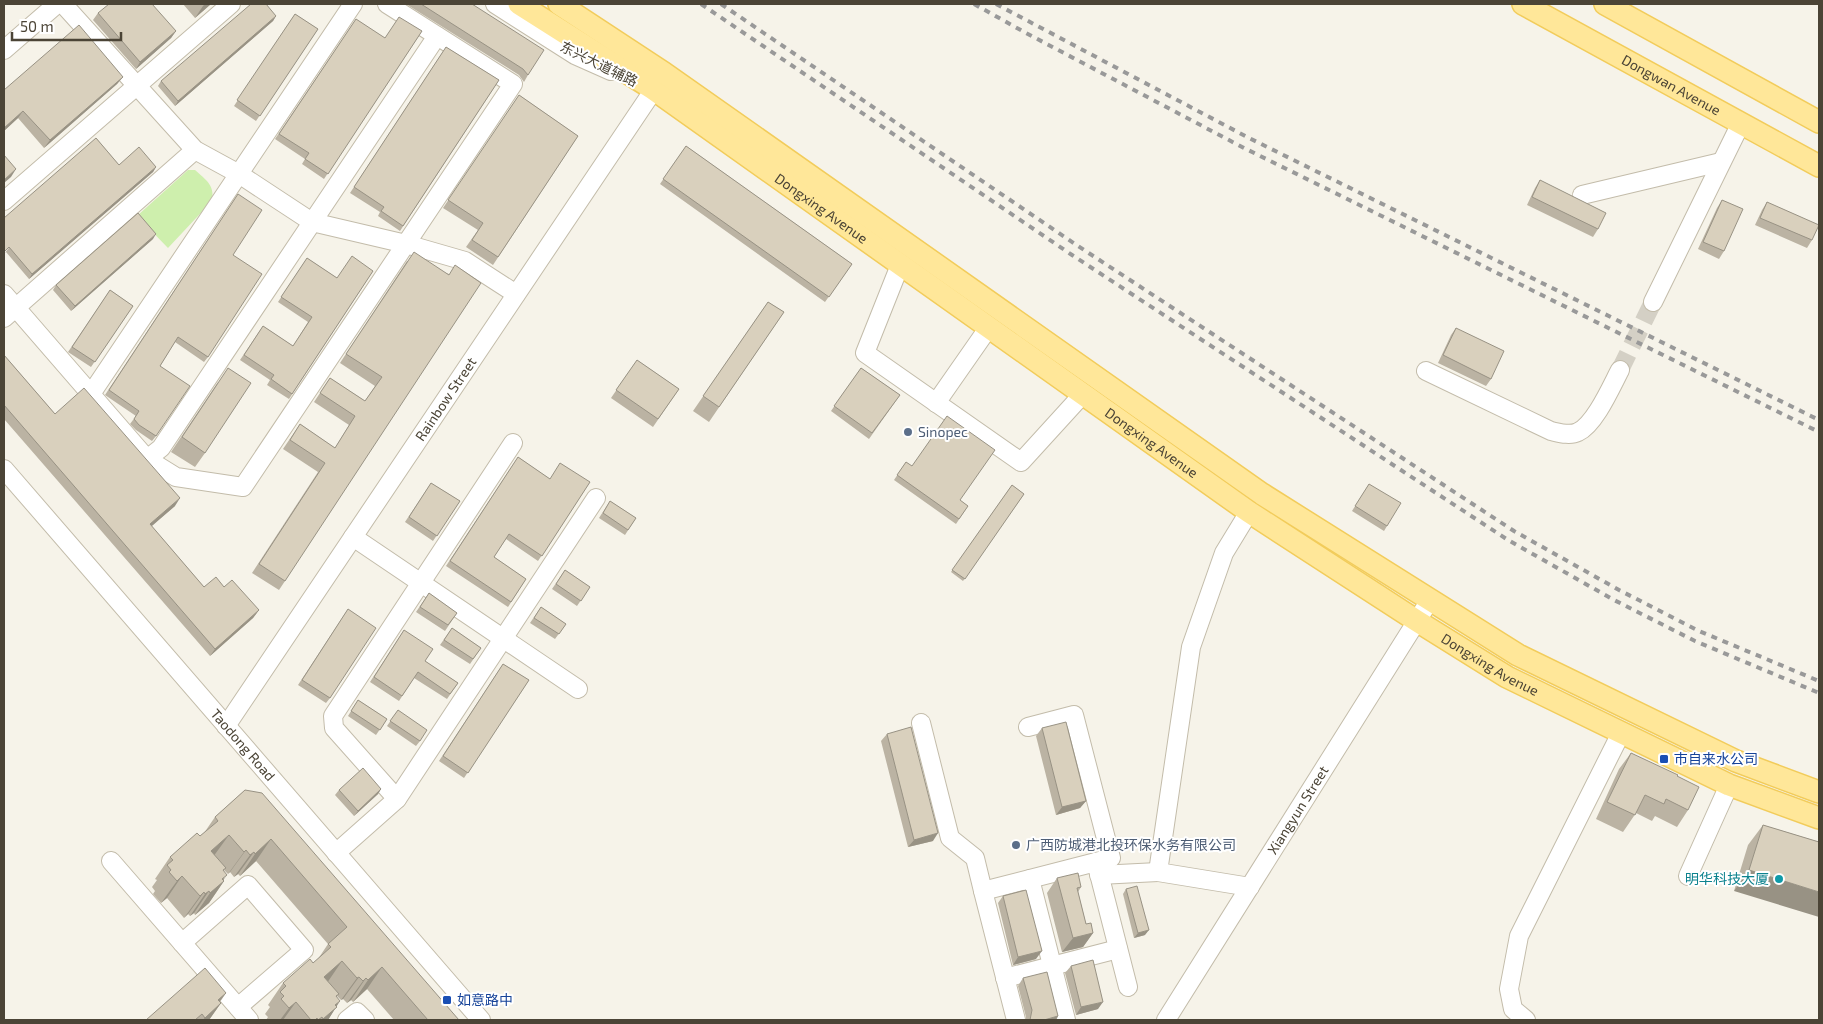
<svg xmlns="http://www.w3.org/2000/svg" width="1823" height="1024" font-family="'Exo 2','Noto Sans SC',sans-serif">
  <rect width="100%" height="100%" fill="#f6f3e9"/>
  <path fill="#ceefad" d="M188 170H195C206 180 215 185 212 201L168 248 137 216Z"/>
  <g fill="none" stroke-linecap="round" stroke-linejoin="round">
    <path stroke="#d4d0c5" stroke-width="18" stroke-dasharray="18 9" stroke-linecap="butt" d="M1620 370 1653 302"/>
    <defs>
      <g id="minor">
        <path d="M63 4 195 150 239 174 312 222 406 244 465 261 516 294"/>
        <path d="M495 4 575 55 611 71"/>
        <path d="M4 50 57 4"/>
        <path d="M1582 195 1721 162"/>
        <path d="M4 201 231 4"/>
        <path d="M900 265 865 353 1021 462 1083 394"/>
        <path d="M4 294 147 459 176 477 243 487 513 84 387 4"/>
        <path d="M1653 302 1741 123"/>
        <path d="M4 318 195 150"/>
        <path d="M1426 371 1551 431C1560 433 1570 436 1578 432 1595 424 1611 387 1620 370"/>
        <path d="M91 394 353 4"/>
        <path d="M936 403 989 327"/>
        <path d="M147 459 161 448 437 36"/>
        <path id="s1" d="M4 469 481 1020"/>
        <path d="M1249 512 1224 553 1191 647 1158 872 1250 887"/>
        <path d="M353 537 578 689"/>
        <path d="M921 723 950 838 975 858 983 891"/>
        <path id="s2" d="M226 726 661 79"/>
        <path d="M1028 727 1074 715 1111 858 1096 862"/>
        <path d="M397 799 334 728 333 716 513 443"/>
        <path d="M336 853 397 799 596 498"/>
        <path d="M111 861 249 1020"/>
        <path d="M1099 875 1158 872"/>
        <path d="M1688 876 1729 785"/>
        <path d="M1030 879 1066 1020"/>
        <path d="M182 943 248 885 304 950 238 1007"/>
        <path d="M1005 978 1118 949"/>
        <path d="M347 1020 357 1012 365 1020"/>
        <path d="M1016 1020 983 891 1096 862 1128 987"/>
        <path id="s3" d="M1166 1020 1430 600"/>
        <path d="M1526 1020 1513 1009 1509 989 1519 936 1621 733"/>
      </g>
      <g id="major">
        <path id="s4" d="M519 4 653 89 1249 512 1417 621 1507 677 1729 785 1819 818"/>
        <path d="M559 4 664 73 1262 494 1518 655 1736 761 1819 792"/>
        <path id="s5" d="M1523 4 1819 166"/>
        <path d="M1605 4 1819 122"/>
      </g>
    </defs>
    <use href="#minor" stroke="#c3bcaa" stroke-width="20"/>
    <use href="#major" stroke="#f2cc5b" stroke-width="24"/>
    <use href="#minor" stroke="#fff" stroke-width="18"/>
    <use href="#major" stroke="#ffe799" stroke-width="21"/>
    <path stroke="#999" stroke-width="4" stroke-dasharray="6 6" stroke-linecap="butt" d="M701 4 1072 255 1508 540 1614 600 1695 641 1819 693
      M721 4 1078 246 1514 531 1619 590 1699 631 1819 681
      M974 4 1026 33 1244 148 1819 432
      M996 4 1249 138 1819 420"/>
  </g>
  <path fill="#bbb3a3" d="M183 4H211L195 18Z
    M406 4H472L528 75 524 82 519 75Z
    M98 13 176 31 171 38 136 69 93 20Z
    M295 14 318 29 256 121 234 106Z
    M276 16 273 21 175 106 158 86 161 81Z
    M356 19 384 38 422 31 324 179 302 164 305 159 275 139Z
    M446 47 499 80 400 231 378 216 380 212 350 193Z
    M123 77 117 84 44 148 18 118 4 131V90Z
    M519 95 578 136 493 265 466 247 478 230 443 208Z
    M96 138 119 165 156 167 153 172 29 279 6 252 4 254Z
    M686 146 852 264 825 302 660 184Z
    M1540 180 1598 229 1593 237 1527 205 1535 188Z
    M238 194 233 255 208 357 204 362 175 342 160 366 156 436 152 441 136 430 130 424 136 416 105 395Z
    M1722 200 1724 251 1719 259 1698 249 1717 208Z
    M1767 202 1812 240 1807 248 1755 225 1762 210Z
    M153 239 71 311 53 290 56 285Z
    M307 258 337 278 373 271 289 399 267 385 270 380 240 360 263 326 293 346 308 322 278 302Z
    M407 261 449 274 285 581 279 590 252 573 318 472 283 449 300 424 335 448 349 425 314 402 330 378 365 401 375 386 340 363Z
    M110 290 133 306 91 367 68 352Z
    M768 302 784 312 709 422 693 411Z
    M1456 328 1491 379 1486 386 1438 363 1451 335Z
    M4 355 55 414 175 506 151 526 204 587H224L259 610 253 618 210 656 4 419Z
    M637 360 679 389 653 427 611 398Z
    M861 368 900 395 869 439 831 411Z
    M218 382 205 453 195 467 171 452Z
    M518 457 550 479 590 482 538 561 506 539 494 557 526 579 508 607 446 566Z
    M906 462 968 506 956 524 894 480Z
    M431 483 460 501 433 541 405 522Z
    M1369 484 1387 526 1384 531 1352 511Z
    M1012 485 1024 494 963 581 951 572Z
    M610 501 636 518 625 535 599 518Z
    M565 570 590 587 577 606 552 589Z
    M429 593 457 613 445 631 416 612Z
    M541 607 566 624 555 639 530 623Z
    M348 609 330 698 326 703 298 685Z
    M452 628 481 648 470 664 440 645Z
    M404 630 425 661 458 683 447 699 414 678 399 701 370 682Z
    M503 664 529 680 464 778 439 761Z
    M358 700 387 719 376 735 348 716Z
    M398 710 420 741 416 746 387 726Z
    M1042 728 1086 801 1080 808 1056 815 1036 736Z
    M887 734 933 841 908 847 881 741Z
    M1631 753 1677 776 1688 810 1677 827 1655 816 1652 821 1636 813 1623 832 1596 819 1619 769Z
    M381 789 378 794 354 816 335 795 339 790Z
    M245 790 459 1020H394L367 989 353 1002 351 1000 347 1003 343 999 341 1000 337 996 336 1007 328 1020H266L268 1017 265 1014 270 1007 268 1005 283 983 313 963 318 959 328 944 256 861 240 876 238 874 234 877 230 872 228 874 224 870V881L209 903 195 915 194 913 190 916 188 914 184 918 167 898 161 903 153 894 155 891 152 887 157 880 155 879 170 857 200 836 204 833 215 817Z
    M1763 825 1819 842 1734 891 1748 845Z
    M1057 878 1081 887 1078 892 1086 924 1093 933 1083 947 1062 952 1047 893Z
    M1126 889 1145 935 1134 938 1123 894Z
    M1003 896 1036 959 1013 965 998 903Z
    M1071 966 1098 1009 1076 1015 1065 973Z
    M1023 978 1058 1016 1056 1020H1026V1017L1018 986Z
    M226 993 220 1002 221 1003 209 1020H146Z"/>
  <path fill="#989284" d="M205 4H211L195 18 203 6Z
    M276 16 273 21 175 106 178 101Z
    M176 31 171 38 136 69 140 62Z
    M123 77 117 84 44 148 50 140Z
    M23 111 18 118 4 131V128Z
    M156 167 153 172 29 279 32 274Z
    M16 169 11 177 4 183V180Z
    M156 234 153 239 71 311 75 306Z
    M180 498 175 506 145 532 150 524Z
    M259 610 253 618 210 656 215 649Z
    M381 789 378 794 354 816 358 811Z
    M1086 801 1080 808 1056 815 1062 807Z
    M938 833 933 841 908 847 914 840Z
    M229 835 213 857 211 851Z
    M271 839 256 861 240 876 255 854Z
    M246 850 230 872 228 874 244 852Z
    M254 852 238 874 234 877 250 855Z
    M1749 870 1819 892V917L1734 891Z
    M227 875 221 883 224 881 209 903 195 915 210 893Z
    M182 876 167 898 161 903 177 881Z
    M209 891 194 913 190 916 205 894Z
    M204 892 188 914 184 918 200 896Z
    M1149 930 1145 935 1134 938 1138 933Z
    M1093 933 1083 947 1062 952 1073 938Z
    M1042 951 1036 959 1013 965 1018 957Z
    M342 961 327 983 324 977Z
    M382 967 367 989 353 1002 368 980Z
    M359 977 343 999 341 1000 357 978Z
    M366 978 351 1000 347 1003 363 981Z
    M226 993 213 1010 221 1003 209 1020H203L218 1000Z
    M340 1001 328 1020H322L335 1005Z
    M296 1002 283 1020H280L289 1008Z
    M1103 1002 1098 1009 1076 1015 1081 1007Z
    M1058 1016 1056 1020H1044Z"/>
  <path fill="#d9d0bd" stroke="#989284" d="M109 4H152L176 31 140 62 98 13Z
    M251 4H266L276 16 178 101 161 81Z
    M421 4H472L544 50 528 75 523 69Z
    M295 14 318 29 260 116 237 100Z
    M399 17 422 31 328 174 305 159 309 153 279 134 356 19 385 38Z
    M79 25 123 77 50 140 23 111 4 128V90Z
    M446 47 499 80 403 226 381 211 384 207 354 187Z
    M519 95 578 136 498 257 472 240 483 223 448 200Z
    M96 138 119 165 139 147 156 167 32 274 9 247 4 252V218Z
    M686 146 852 264 829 297 663 179Z
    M4 155 16 169 4 180Z
    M1540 180 1606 213 1598 229 1532 197Z
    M238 194 262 210 233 255 262 274 208 357 178 337 160 366 190 386 156 436 139 425 134 419 139 411 109 390Z
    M1722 200 1743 209 1724 251 1703 242Z
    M1767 202 1819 225 1812 240 1760 218Z
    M138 213 156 234 75 306 56 285Z
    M414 252 449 275 455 265 481 283 285 581 259 564 325 463 290 440 300 424 335 448 355 416 320 393 330 378 365 401 382 377 346 354Z
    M352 256 373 271 292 394 271 379 274 375 244 355 263 326 293 346 312 317 281 297 307 258 337 278Z
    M110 290 133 306 95 362 72 347Z
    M768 302 784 312 719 407 703 396Z
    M1456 328 1504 351 1491 379 1443 355Z
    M4 355 55 414 84 388 180 498 150 524 204 587 216 577 224 587 232 580 259 610 215 649 4 405Z
    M637 360 679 389 658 419 616 390Z
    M228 368 251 383 205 453 182 437Z
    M861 368 900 395 872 433 834 406Z
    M947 416 995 450 960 500 968 506 959 519 897 475 906 462 912 466Z
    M518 457 550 479 560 463 590 482 542 556 509 534 494 557 526 579 511 602 450 561Z
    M431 483 460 501 437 536 409 517Z
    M1369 484 1401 503 1387 526 1355 506Z
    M1012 485 1024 494 965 579 952 570Z
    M610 501 636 518 628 530 603 513Z
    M565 570 590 587 581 601 556 584Z
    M429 593 457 613 448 625 420 607Z
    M541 607 566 624 559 634 534 618Z
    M348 609 376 628 330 698 302 680Z
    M452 628 481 648 473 659 444 640Z
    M404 630 433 649 425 661 458 683 450 694 418 672 402 696 374 677Z
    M503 664 529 680 468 773 443 756Z
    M358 700 387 719 380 730 351 711Z
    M398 710 427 730 420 741 390 721Z
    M1066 722 1086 801 1062 807 1042 728Z
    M911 727 938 833 914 840 887 734Z
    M1631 753 1678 775 1677 776 1699 787 1688 810 1666 799 1664 804 1645 795 1635 815 1607 802Z
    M363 768 381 789 358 811 339 790Z
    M245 790 262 793 459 1020H428L382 967 368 980 366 978 363 981 359 977 357 978 342 961 324 977 339 994 336 996 340 1001 335 1005 337 1007 323 1019 322 1017 318 1020 317 1018 315 1020H311L296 1002 289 1008 281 999 284 996 280 992 286 986 283 983 310 959 313 963 331 947 328 944 347 927 271 839 255 854 254 852 250 855 246 850 244 852 229 835 211 851 226 868 223 870 227 875 222 879 224 881 210 893 209 891 205 894 204 892 200 896 182 876 177 881 169 872 171 870 167 865 173 860 170 857 197 833 200 836 218 821 215 817Z
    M1763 825 1819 842V892L1749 870Z
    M1078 873 1081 887 1077 888 1086 924 1091 923 1093 933 1073 938 1057 878Z
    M1137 886 1149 930 1138 933 1126 889Z
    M1026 890 1042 951 1018 957 1003 896Z
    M1093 960 1103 1002 1081 1007 1071 966Z
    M205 968 226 993 218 1000 221 1003 205 1018 202 1014 195 1020H146Z
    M1047 972 1058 1016 1044 1020H1030L1032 1010 1023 978Z"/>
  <g fill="#5c6f8a" stroke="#fff" stroke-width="2">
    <circle cx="908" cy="432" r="5"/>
    <circle cx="1016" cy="845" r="5"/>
  </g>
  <g fill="#1a4fb4" stroke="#fff" stroke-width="2">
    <rect x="1659" y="754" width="10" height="10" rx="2.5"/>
    <rect x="442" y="995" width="10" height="10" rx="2.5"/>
  </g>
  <circle fill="#0f9aa8" stroke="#fff" stroke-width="2" cx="1779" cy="879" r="5"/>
  <g text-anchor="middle" stroke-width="4" stroke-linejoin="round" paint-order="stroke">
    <g font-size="14" fill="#4b4436" stroke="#fff">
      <text transform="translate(599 64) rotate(26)" y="5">东兴大道辅路</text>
      <text dy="5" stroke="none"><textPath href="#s5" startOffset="169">Dongwan Avenue</textPath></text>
      <text dy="5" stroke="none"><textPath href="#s4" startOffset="365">Dongxing Avenue</textPath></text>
      <text dy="5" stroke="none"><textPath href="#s2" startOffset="394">Rainbow Street</textPath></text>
      <text dy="5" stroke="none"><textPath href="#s4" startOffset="770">Dongxing Avenue</textPath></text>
      <text dy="5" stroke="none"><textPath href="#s4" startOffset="1175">Dongxing Avenue</textPath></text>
      <text dy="5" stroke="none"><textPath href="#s1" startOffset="365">Taodong Road</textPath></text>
      <text dy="5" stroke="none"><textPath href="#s3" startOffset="248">Xiangyun Street</textPath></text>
    </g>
    <g font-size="14" fill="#4e5e75" stroke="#fff" text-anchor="start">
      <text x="918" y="437">Sinopec</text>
      <text x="1026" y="850">广西防城港北投环保水务有限公司</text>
    </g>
    <g font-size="14" fill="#164399" stroke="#fff" text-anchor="start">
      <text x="1674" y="764">巿自来水公司</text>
      <text x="457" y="1005">如意路中</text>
    </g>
    <g font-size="14" fill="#0d838f" stroke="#fff" text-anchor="end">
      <text x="1769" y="884">明华科技大厦</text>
    </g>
  </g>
  <rect width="1823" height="1024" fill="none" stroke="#4b4436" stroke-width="10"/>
  <path d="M12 32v8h109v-8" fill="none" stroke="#4b4436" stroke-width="2.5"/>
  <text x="20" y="32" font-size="15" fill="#4b4436" stroke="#ffffff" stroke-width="4" paint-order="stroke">50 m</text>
</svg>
